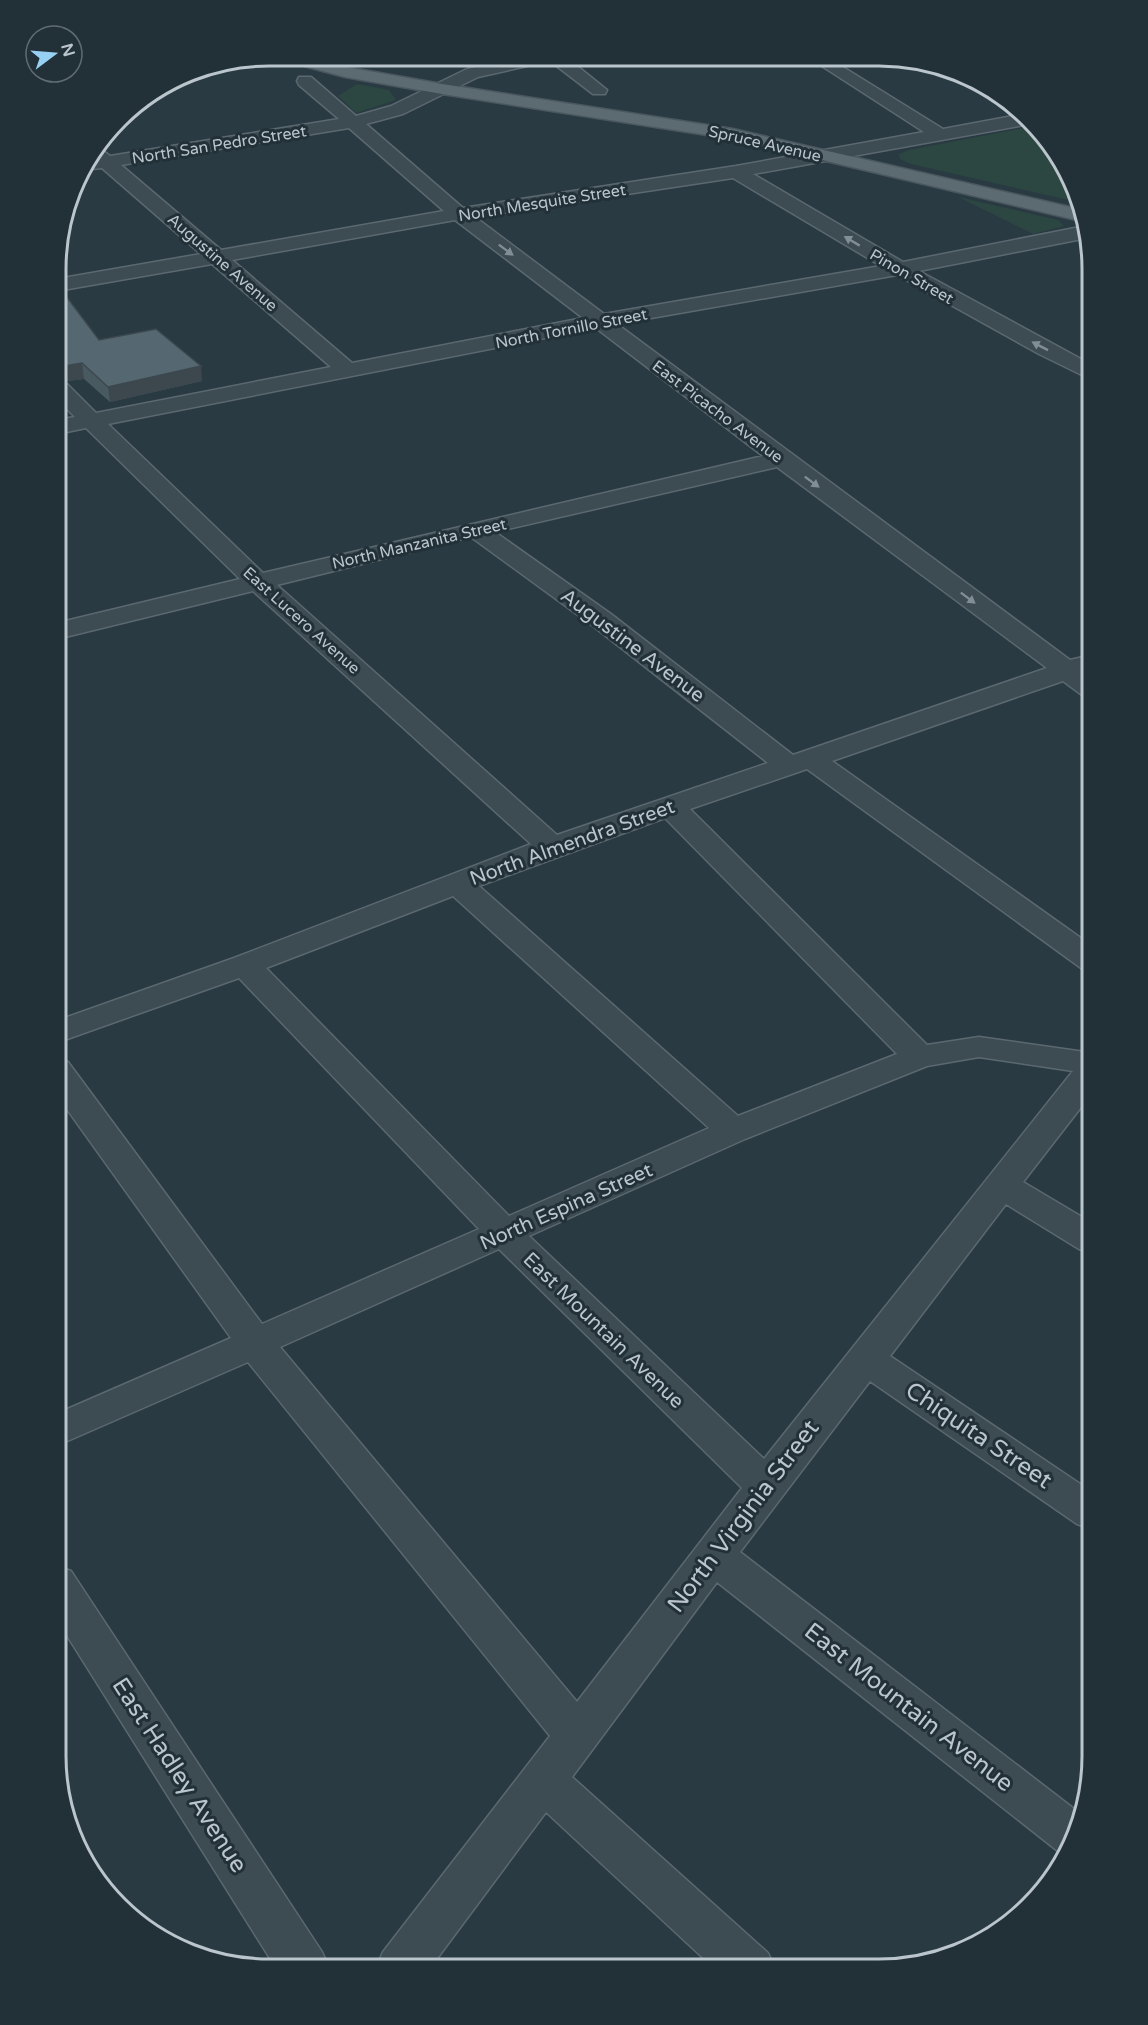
<svg xmlns="http://www.w3.org/2000/svg" width="1148" height="2025" font-family="'Varela Round',sans-serif">
  <rect width="100%" height="100%" fill="#293a43"/>
  <path fill="#2c4642" d="M357 84 389 90 396 100 356 113 338 96Z
    M1029 127 1033 128 1082 203 911 164 900 159 899 154 909 150Z
    M958 197 1058 220 1064 226 1033 234Z"/>
  <g fill="none" stroke-linecap="round" stroke-linejoin="round">
    <defs>
      <path id="minor" d="M523 57H566L607 90 605 94H593L550 61 478 77 403 114 366 124 463 208 736 166 924 132 811 59H830L943 129 1024 114 1030 124 753 174 903 262 1085 226 1087 238 919 271 1092 365V380L1039 354 897 275 617 324 1070 660 1083 657 1092 659V671L1087 673 1092 676V697L1082 695 1063 681 832 761 1092 946V971L1081 968 807 769 690 809 927 1045 979 1037 1092 1053V1093L1023 1182 1092 1223V1252L1079 1249 1006 1204 890 1356 1092 1492V1529L1077 1524 870 1381 740 1552 1082 1815 1076 1837 1066 1855 1059 1852 717 1582 572 1777 768 1953 775 1969H715L546 1812 430 1968H376L383 1952 550 1736 248 1362 56 1446V1414L231 1338 56 1094V1059L68 1062 262 1324 479 1229 239 978 56 1043V1021L234 958 531 844 253 591 57 639V623L240 579 86 428 57 434V420L75 417 57 399V380L65 382 96 413 331 367 212 264 57 291V279L201 254 102 168 92 169 84 166 98 147 110 156 339 119 299 85 297 81 299 77H311L356 116 391 106 467 69ZM349 128 444 211 221 250 121 165ZM733 178 881 266 604 314 475 217ZM455 220 583 318 352 363 232 260ZM596 328 763 456 263 573 108 424ZM777 467 1047 668 793 755 611 614 495 532ZM471 537 593 626 768 763 557 835 277 585ZM665 818 897 1054 738 1116 479 886ZM453 896 709 1128 509 1216 266 968ZM979 1057 1073 1071 764 1459 529 1236 745 1139 927 1066ZM499 1249 742 1488 577 1702 280 1347Z
        M56 1566 71 1571 322 1952 329 1968H276L56 1618Z"/>
      <path id="major" d="M276 56H302L346 67 442 84 733 129 1083 210 1085 222 733 139 442 94 345 77 278 59Z"/>
    </defs>
    <use href="#minor" stroke="#5c6870" stroke-width="3"/>
    <use href="#major" stroke="#4a575f" stroke-width="3"/>
    <use href="#minor" fill="#3d4b53" fill-rule="evenodd"/>
    <use href="#major" fill="#5c6a72" fill-rule="evenodd"/>
  </g>
  <path fill="#495960" d="M57 284 99 340 202 381 110 402 84 379 67 381 58 378 57 379Z"/>
  <path fill="#3c484e" d="M82 363 84 379 67 381 65 366Z
    M201 366 202 381 110 402 108 387Z"/>
  <path fill="#556770" stroke="#3c484e" stroke-width="1.5" d="M57 284 99 340 156 329 201 366 108 387 82 363 65 366 57 363Z"/>
  <defs><path id="oneway-solid" d="M-6-.8H1V-3.2L6.5 0L1 3.2V.8H-6Z" transform="scale(1.5)"/></defs>
  <g fill="#828e96">
    <use href="#oneway-solid" transform="translate(852 241) rotate(-149)"/>
    <use href="#oneway-solid" transform="translate(506 250) rotate(37)"/>
    <use href="#oneway-solid" transform="translate(1040 346) rotate(-153)"/>
    <use href="#oneway-solid" transform="translate(812 482) rotate(37)"/>
    <use href="#oneway-solid" transform="translate(968 598) rotate(37)"/>
  </g>
  <g text-anchor="middle" stroke-width="6" stroke-linejoin="round" paint-order="stroke">
    <g font-size="16" fill="#bbc5cc" stroke="#223038">
      <text transform="translate(765 143) rotate(13)" y="6">Spruce Avenue</text>
      <text transform="translate(219 144) rotate(-9)" y="6">North San Pedro Street</text>
      <text transform="translate(542 202) rotate(-9)" y="6">North Mesquite Street</text>
      <text transform="translate(223 262) rotate(41)" y="6">Augustine Avenue</text>
      <text transform="translate(912 276) rotate(30)" y="6">Pinon Street</text>
      <text transform="translate(571 328) rotate(-11)" y="6">North Tornillo Street</text>
      <text transform="translate(718 411) rotate(37)" y="6">East Picacho Avenue</text>
      <text transform="translate(419 543) rotate(-13)" y="6">North Manzanita Street</text>
      <text transform="translate(302 620) rotate(42)" y="6">East Lucero Avenue</text>
    </g>
    <g font-size="20" fill="#bbc5cc" stroke="#223038">
      <text transform="translate(633 645) rotate(37)" y="7">Augustine Avenue</text>
      <text transform="translate(572 842) rotate(-20)" y="7">North Almendra Street</text>
      <text transform="translate(566 1206) rotate(-24)" y="7">North Espina Street</text>
      <text transform="translate(604 1330) rotate(44)" y="7">East Mountain Avenue</text>
    </g>
    <g font-size="24" fill="#bbc5cc" stroke="#223038">
      <text transform="translate(979 1435) rotate(34)" y="8">Chiquita Street</text>
      <text transform="translate(743 1516) rotate(-53)" y="8">North Virginia Street</text>
      <text transform="translate(909 1707) rotate(38)" y="8">East Mountain Avenue</text>
      <text transform="translate(180 1775) rotate(57)" y="8">East Hadley Avenue</text>
    </g>
  </g>
  <path d="M0 0H1148V2025H0ZM269 66H879A203 203 0 0 1 1082 269V1756A203 203 0 0 1 879 1959H269A203 203 0 0 1 66 1756V269A203 203 0 0 1 269 66Z" fill="#223038" fill-rule="evenodd"/>
  <path fill="none" stroke="#bbc5cc" stroke-width="3" d="M269 66H879A203 203 0 0 1 1082 269V1756A203 203 0 0 1 879 1959H269A203 203 0 0 1 66 1756V269A203 203 0 0 1 269 66Z"/>
  <g transform="translate(54 54) rotate(74)"><circle r="28" fill="#223038" stroke="#5f6c73" stroke-width="1.5"/>
  <path d="M0-4.5L10 22L0 15L-10 22Z" fill="#98d0f4"/>
  <text y="-9" font-size="16" font-weight="bold" text-anchor="middle" fill="#bbc5cc">N</text>
  </g>
</svg>
